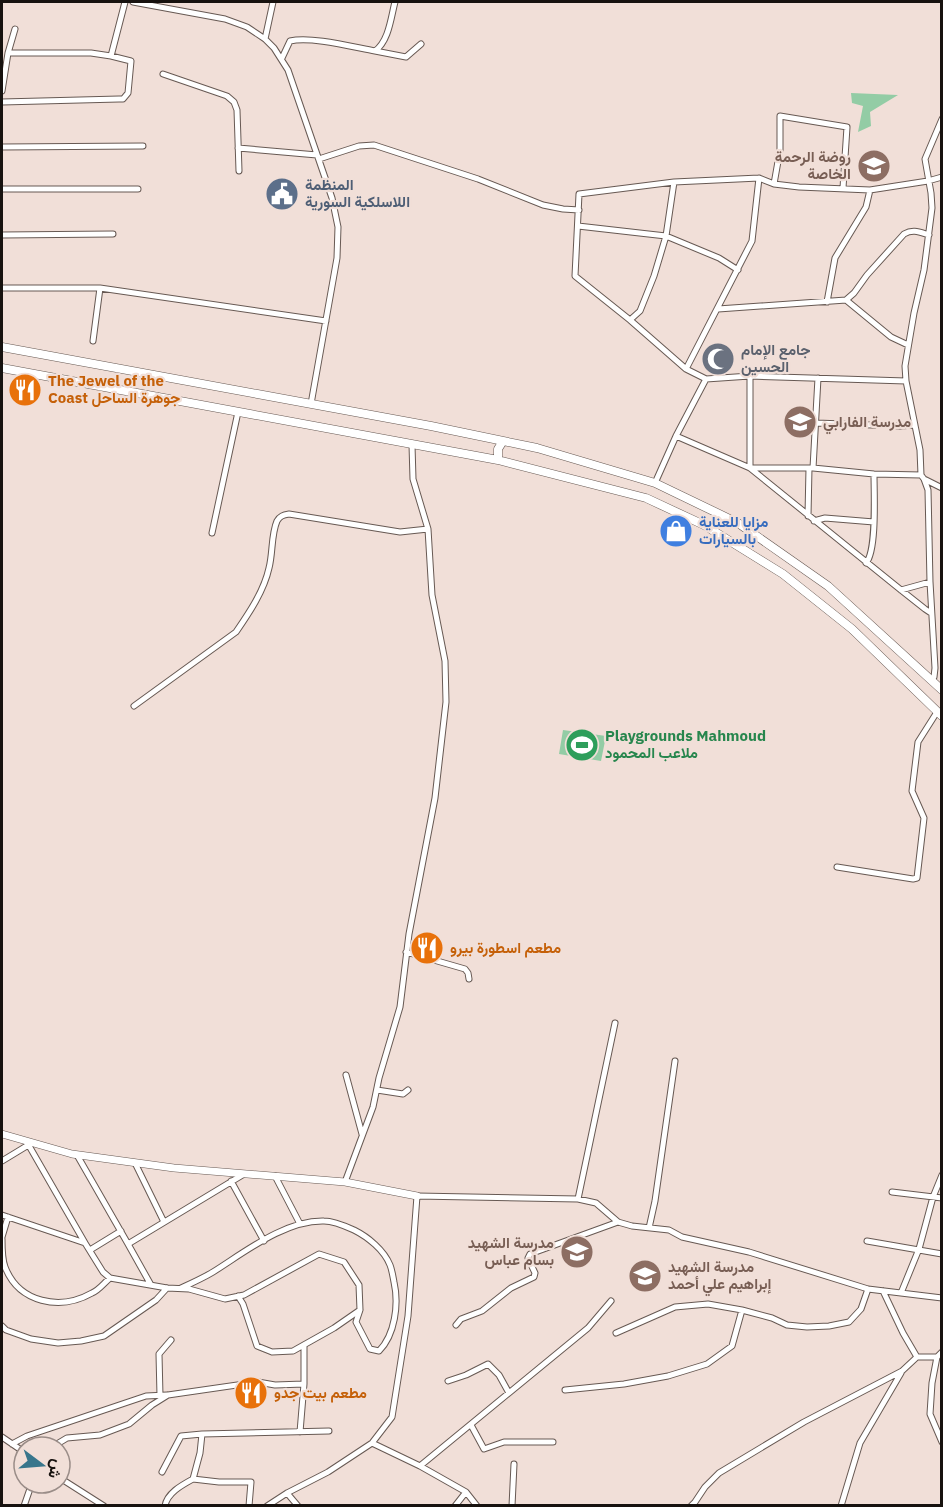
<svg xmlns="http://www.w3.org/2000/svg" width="943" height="1507" font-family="'IBM Plex Sans',Vazirmatn,sans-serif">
  <rect width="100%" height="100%" fill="#f1dfd8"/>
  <path fill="#93cca5" d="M851 93 898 95 870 112 871 126 858 132 863 106 852 103Z
    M563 730 606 736 601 761 559 754Z"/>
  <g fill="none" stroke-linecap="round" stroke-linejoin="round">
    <defs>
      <path id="street" d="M133 2 225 19 247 27 265 39 274 48 288 70 332 198 338 227 337 258 311 404
        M265 39 273 2
        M375 51 406 57 421 44
        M111 56 125 2
        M282 58 290 41C311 36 353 47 375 51 389 41 391 17 395 2
        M163 74 227 96 234 102 237 110 239 171
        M2 91 8 53 15 29
        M2 102 119 99H123L128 93 131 61 111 56 91 53H8
        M2 147 143 146
        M238 148 317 155
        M319 159 359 146 374 145 478 179 543 205 563 209 579 210
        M774 184 780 150V116L847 127 843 188
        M2 189H138
        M578 226 666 236 719 258 738 270
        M2 235 113 234
        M2 288H100L326 321
        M846 300 891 337 908 345
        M827 302 835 258 866 207 870 190
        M718 309 846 300 854 293 867 275 904 234C913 229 919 232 929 235
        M630 320 640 311 654 276 666 236 674 182
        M93 341 100 288
        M686 369 752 241 759 178
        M750 376V468H813L874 474 921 475
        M706 379 750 376 906 381
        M816 423 900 426 915 425
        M676 436 750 468 901 590 925 609 931 613
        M813 468 818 378
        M924 479 942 488
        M655 483 676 436 706 379 686 369 630 320 575 276 579 194 674 182 759 178 774 184 799 187 870 190 928 181 942 177
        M808 516 809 468
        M814 521 825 518 874 522
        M212 533 238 412
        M866 563C877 551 874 493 874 474
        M901 590 930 582
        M931 680 934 677 935 668 930 582 928 490 924 479 921 475 920 450 906 381 905 366 914 313 924 270 932 208 931 193 925 159 942 119
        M134 706 236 632C249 613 264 591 269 568 273 553 271 535 277 521 280 516 283 515 289 514L400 532 428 529
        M837 867 913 879 917 878 924 818 912 791 918 742 937 712
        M406 952 465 969 468 973 469 979
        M346 1075 362 1134
        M377 1090 403 1094 408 1090
        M28 1144 85 1243
        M77 1155 128 1244 244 1174
        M2 1161 30 1144
        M135 1163 164 1222
        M275 1176 300 1224
        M231 1181 264 1241
        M345 1182 373 1107 379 1078 400 1007 409 934 435 798 446 702 445 661 432 595 428 529 413 479 412 445
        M892 1192 942 1198
        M578 1199 615 1023
        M2 1215 85 1243 103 1272 110 1278 167 1288 189 1289 225 1299 244 1295 319 1254 344 1262 359 1285 360 1310 334 1328 293 1351 272 1352 257 1346 243 1304 238 1296
        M649 1228 655 1201 675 1061
        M2 1237 8 1217
        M2 1239C2 1248 2 1259 5 1267 19 1303 60 1311 92 1293 99 1290 104 1283 110 1278
        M867 1241 942 1254
        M128 1244 151 1285
        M90 1250 121 1231
        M181 1288C192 1283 203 1278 213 1272 245 1252 285 1220 324 1221 334 1221 345 1226 354 1230 368 1237 384 1250 390 1265 392 1270 393 1277 394 1282 399 1304 395 1335 379 1351L370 1349 356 1322 360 1310
        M883 1291 903 1333 917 1357
        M901 1293 919 1249 933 1197 942 1175
        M456 1325 461 1319 482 1311 511 1288 534 1277 535 1273 528 1258 530 1254 618 1222
        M2 1326 6 1330 31 1339 58 1343 81 1341 104 1336 156 1300 167 1288
        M616 1333 675 1307 708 1304 742 1310 772 1318 787 1325 807 1327 829 1326 849 1322 861 1309 868 1289
        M937 1357 932 1383 930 1414 942 1442
        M448 1381 466 1375 488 1364 499 1375 509 1393
        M565 1390 624 1384 668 1376 707 1364 732 1346 742 1310
        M160 1396 159 1354 171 1340
        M471 1425 484 1449 504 1442H553
        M300 1432 304 1384V1345
        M2 1437 24 1452
        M372 1443 420 1466 466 1492 477 1506
        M12 1444 27 1436 146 1396 167 1395
        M52 1447 67 1438 100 1435 129 1424 152 1405 168 1395 258 1382 275 1385 304 1384
        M420 1466 588 1328 611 1301
        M162 1472 181 1436 202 1434 329 1431
        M60 1478 104 1506
        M193 1479 219 1482H251L249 1506
        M287 1493 298 1506
        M24 1506 32 1483
        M165 1506C167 1493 182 1485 193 1479L200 1453 202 1434
        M267 1506 287 1493 328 1472 372 1443 392 1417 408 1316 417 1196 578 1199 596 1203 618 1222 632 1226 669 1230 682 1237 749 1252 868 1289 942 1298
        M455 1506 466 1492
        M512 1506 514 1464
        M691 1506 695 1502 705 1487 719 1473 804 1422 902 1371 917 1357H937L942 1352
        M841 1506 860 1443 901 1373"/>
      <path id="secondary" d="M2 1134 72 1154 174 1168 345 1182 417 1196"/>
      <path id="primary" d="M2 347 431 426 537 448 655 483 738 523 828 586 942 690
        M2 368 498 460 646 498 704 525 783 574 852 629 942 716
        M498 460V449L503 441"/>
    </defs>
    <use href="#street" stroke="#675953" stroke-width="7"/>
    <use href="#secondary" stroke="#675953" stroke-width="8"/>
    <use href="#primary" stroke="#675953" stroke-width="9"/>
    <use href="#street" stroke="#fff" stroke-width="5"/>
    <use href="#secondary" stroke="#fff" stroke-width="7"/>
    <use href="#primary" stroke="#fff" stroke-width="8"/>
  </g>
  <defs>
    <symbol id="school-disc" viewBox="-11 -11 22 22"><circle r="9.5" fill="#8d6e63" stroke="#f1dfd8"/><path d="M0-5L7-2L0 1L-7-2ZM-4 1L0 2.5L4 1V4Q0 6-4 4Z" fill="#fff"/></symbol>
    <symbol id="civic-disc" viewBox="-11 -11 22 22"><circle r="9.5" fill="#5c6f8a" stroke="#f1dfd8"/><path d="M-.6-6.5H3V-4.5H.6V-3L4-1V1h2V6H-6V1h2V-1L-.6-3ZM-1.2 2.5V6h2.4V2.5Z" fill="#fff"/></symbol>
    <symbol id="mosque-disc" viewBox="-11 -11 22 22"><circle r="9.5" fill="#6b7280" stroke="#f1dfd8"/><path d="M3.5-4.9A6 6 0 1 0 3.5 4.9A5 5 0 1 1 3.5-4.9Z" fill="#fff"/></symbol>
    <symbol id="restaurant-disc" viewBox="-11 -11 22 22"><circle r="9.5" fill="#e8710a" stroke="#f1dfd8"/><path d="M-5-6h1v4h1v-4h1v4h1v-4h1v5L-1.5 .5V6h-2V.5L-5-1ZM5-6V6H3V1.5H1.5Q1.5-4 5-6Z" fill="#fff"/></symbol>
    <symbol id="shop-disc" viewBox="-11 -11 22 22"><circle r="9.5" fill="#3f7fe0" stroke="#f1dfd8"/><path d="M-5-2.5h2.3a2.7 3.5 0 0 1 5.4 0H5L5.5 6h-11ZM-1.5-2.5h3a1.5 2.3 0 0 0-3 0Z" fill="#fff"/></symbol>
    <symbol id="stadium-disc" viewBox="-11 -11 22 22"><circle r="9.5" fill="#2e9e5b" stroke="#f1dfd8"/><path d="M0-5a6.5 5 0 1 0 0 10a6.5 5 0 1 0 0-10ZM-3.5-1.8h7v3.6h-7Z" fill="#fff"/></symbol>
  </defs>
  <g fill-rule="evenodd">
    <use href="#school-disc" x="855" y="147" width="38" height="38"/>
    <use href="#civic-disc" x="263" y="175" width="38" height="38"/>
    <use href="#mosque-disc" x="699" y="340" width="38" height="38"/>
    <use href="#restaurant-disc" x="6" y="371" width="38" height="38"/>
    <use href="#school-disc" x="781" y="403" width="38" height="38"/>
    <use href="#shop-disc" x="657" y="512" width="38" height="38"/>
    <use href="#stadium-disc" x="563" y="726" width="38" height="38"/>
    <use href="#restaurant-disc" x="408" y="929" width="38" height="38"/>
    <use href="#school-disc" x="558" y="1233" width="38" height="38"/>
    <use href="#school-disc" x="626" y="1257" width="38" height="38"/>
    <use href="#restaurant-disc" x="232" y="1374" width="38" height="38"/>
  </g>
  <g text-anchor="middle" stroke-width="4.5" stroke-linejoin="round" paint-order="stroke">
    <g font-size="15" font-weight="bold" fill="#785e54" stroke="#f1dfd8" text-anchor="end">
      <text x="851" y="162">روضة الرحمة<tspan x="851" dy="17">الخاصة</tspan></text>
      <text x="823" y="427" text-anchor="start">مدرسة الفارابي</text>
      <text x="554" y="1248">مدرسة الشهيد<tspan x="554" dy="17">بسام عباس</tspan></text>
      <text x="668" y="1272" text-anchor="start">مدرسة الشهيد<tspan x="668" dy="17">إبراهيم علي أحمد</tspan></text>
    </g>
    <g font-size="15" font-weight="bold" fill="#4e5e75" stroke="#f1dfd8" text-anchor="start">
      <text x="305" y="190">المنظمة<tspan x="305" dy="17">اللاسلكية السورية</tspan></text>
    </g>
    <g font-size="15" font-weight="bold" fill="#5b616d" stroke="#f1dfd8" text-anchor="start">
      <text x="741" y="355">جامع الإمام<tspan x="741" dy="17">الحسين</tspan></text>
    </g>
    <g font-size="15" font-weight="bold" fill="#c56008" stroke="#f1dfd8" text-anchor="start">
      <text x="48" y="386">The Jewel of the<tspan x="48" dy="17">Coast جوهرة الساحل</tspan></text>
      <text x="450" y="953">مطعم اسطورة بيرو</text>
      <text x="274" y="1398">مطعم بيت جدو</text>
    </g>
    <g font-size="15" font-weight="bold" fill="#366cbe" stroke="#f1dfd8" text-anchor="start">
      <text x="699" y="527">مزايا للعناية<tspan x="699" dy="17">بالسيارات</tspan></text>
    </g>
    <g font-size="15" font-weight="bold" fill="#27864d" stroke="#f1dfd8" text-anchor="start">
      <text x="605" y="741">Playgrounds Mahmoud<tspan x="605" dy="17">ملاعب المحمود</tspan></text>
    </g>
  </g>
  <rect width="943" height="1507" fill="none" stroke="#17120f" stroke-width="6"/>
  <g transform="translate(42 1465) rotate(106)"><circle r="28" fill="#f1dfd8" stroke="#9a8d88" stroke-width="1.5"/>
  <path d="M0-4.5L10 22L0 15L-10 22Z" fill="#38768c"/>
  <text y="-9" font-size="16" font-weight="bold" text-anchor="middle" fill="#17120f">ش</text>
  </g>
</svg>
